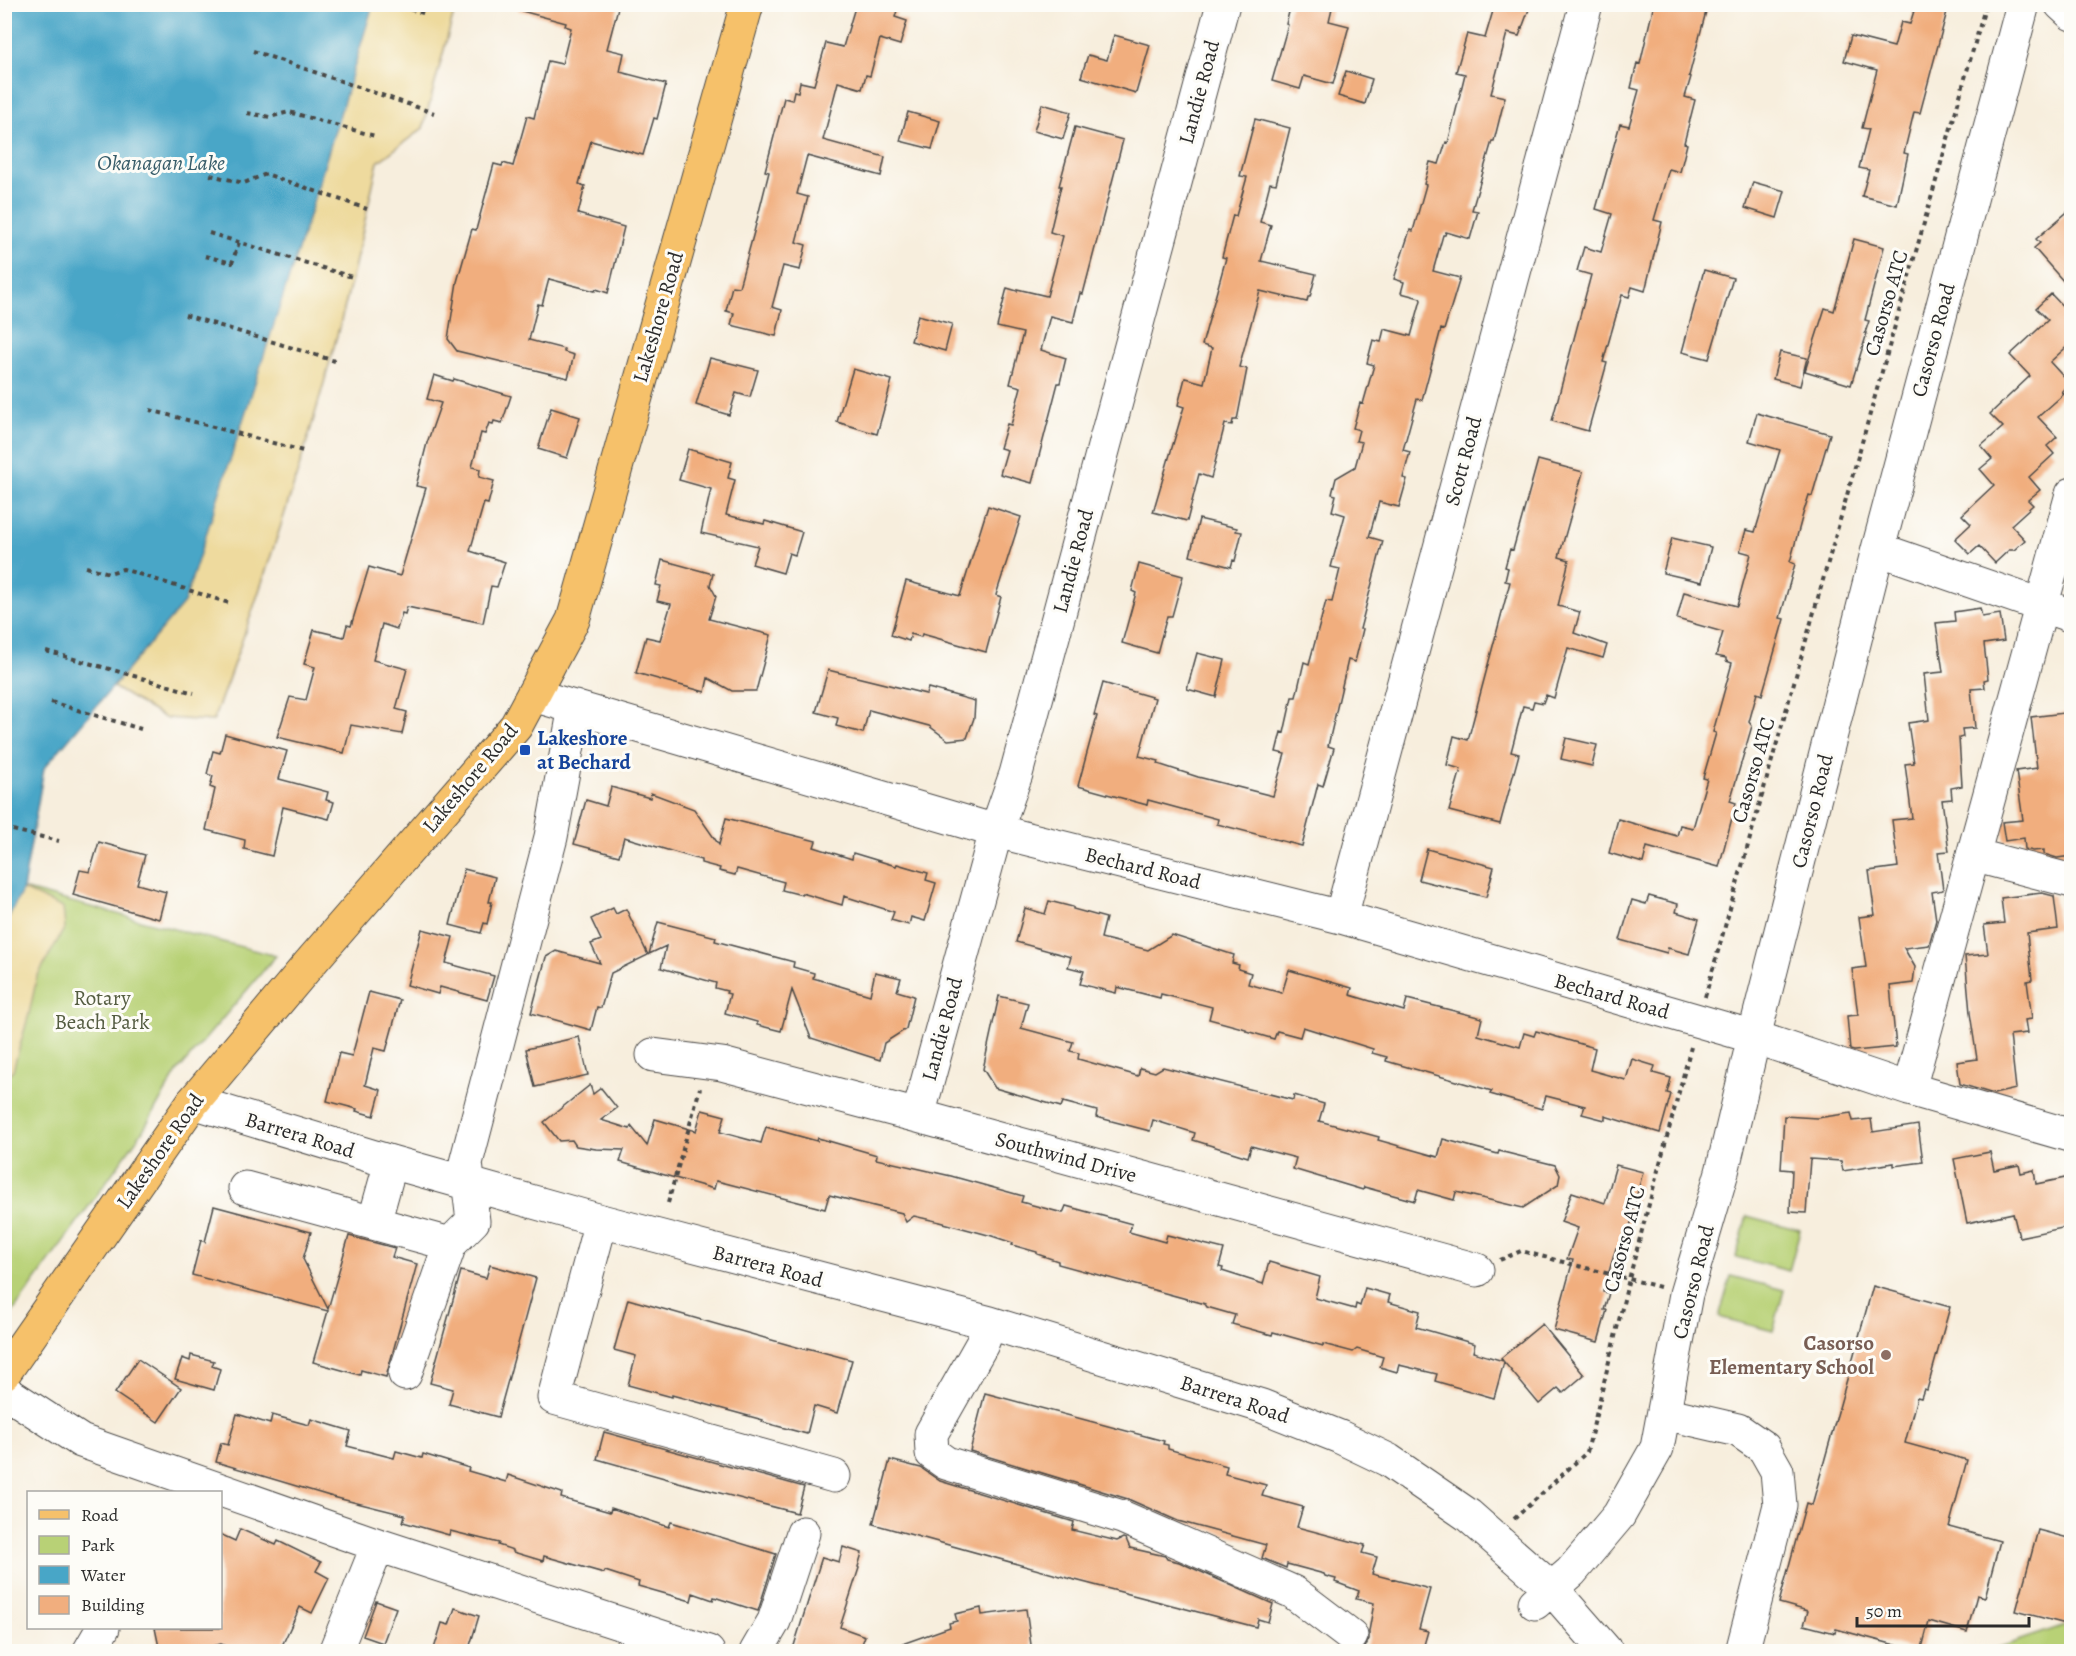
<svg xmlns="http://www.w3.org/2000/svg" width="2076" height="1656" font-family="Alegreya,serif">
  <rect width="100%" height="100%" fill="#fdfcf7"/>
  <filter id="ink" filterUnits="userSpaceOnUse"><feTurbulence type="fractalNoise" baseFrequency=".0167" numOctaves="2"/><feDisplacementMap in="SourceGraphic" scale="12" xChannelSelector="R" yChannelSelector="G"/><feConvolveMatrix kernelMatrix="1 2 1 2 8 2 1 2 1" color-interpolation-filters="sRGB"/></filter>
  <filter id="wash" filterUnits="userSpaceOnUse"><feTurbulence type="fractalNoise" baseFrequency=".008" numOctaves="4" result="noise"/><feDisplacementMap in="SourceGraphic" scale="24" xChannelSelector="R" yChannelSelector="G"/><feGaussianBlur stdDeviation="1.35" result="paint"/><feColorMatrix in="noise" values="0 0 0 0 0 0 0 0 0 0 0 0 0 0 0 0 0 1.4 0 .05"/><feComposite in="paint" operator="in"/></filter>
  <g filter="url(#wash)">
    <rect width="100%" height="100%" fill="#f7eedd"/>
    <path fill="#b8d176" stroke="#727e50" stroke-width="1.5" d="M23 889 276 956 177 1072 142 1132 5 1323 4 924Z
      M1747 1216 1800 1230 1789 1271 1736 1257Z
      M1731 1276 1784 1290 1773 1331 1719 1317Z
      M2071 1623V1651H1989Z"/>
    <path fill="#eeda9e" stroke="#8c8264" stroke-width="1.5" d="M372 5H456L423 128 378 162C366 213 356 266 342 317 306 454 262 589 213 721L165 718 113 687 184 603Z
      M15 886 63 908 65 927 37 977 29 1014 13 1070 5 1078V906Z"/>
    <path fill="#48a6c7" stroke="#3a6879" stroke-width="1.5" d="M5 4 373 5 309 216 184 603 44 768 23 889 5 924Z"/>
    <g id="blocks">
      <path fill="#f1ae7e" d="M519 4H619L607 49 624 53 620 72 666 84 657 119 654 118 643 155 591 141 579 184 585 186 578 214 624 227 608 293 596 289 595 291 549 279 542 305 538 304 529 340 564 349V352L574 355 568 378 457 351 448 339 457 282 472 229 476 230 494 164 502 166 503 163 513 166 527 116 534 118 548 61 562 64 571 28 565 26 566 23 518 10Z
        M856 4H899L895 17 907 21 900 45 880 39 870 76 866 75 862 89 838 82 823 140 885 157 881 176 807 156 797 194 808 197 796 242 806 245 800 270 783 266 772 307 782 310 776 336 731 325 734 313 726 311 732 286 739 287 754 232 769 172 765 171 784 98 792 100 794 91 798 92 800 82 814 85 826 43 843 47Z
        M1291 4H1333L1329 21 1349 26 1333 84 1304 76 1300 89 1272 81 1288 25 1286 24Z
        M1495 4H1531L1519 36 1507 33 1491 94 1505 97 1494 141H1492L1472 210 1478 211 1470 239 1446 232 1445 235H1443L1433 271 1460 278 1444 330 1441 329 1422 400 1417 399 1403 450 1410 452 1403 478 1407 479 1399 507 1379 502 1369 537 1383 541 1360 629H1363L1355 662 1348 660 1328 746 1334 748 1323 786 1318 784 1302 846 1217 824 1218 819 1148 800 1147 805 1078 786 1097 716 1094 715 1103 683 1155 698 1139 756 1159 761 1158 764 1198 777 1273 796 1285 754 1276 752 1281 732 1284 733 1292 697H1296L1304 662 1309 664 1326 601 1332 602 1340 569 1331 567 1345 515 1332 511 1336 495 1332 494 1336 478 1355 467 1362 442 1356 441 1359 430 1353 428 1360 403 1363 404 1374 365 1367 363 1373 340 1381 342 1384 329 1411 336 1421 300 1420 298 1401 293 1404 282 1394 279 1410 230 1413 231 1426 185 1424 184 1430 162 1439 164 1446 142 1448 143 1465 74 1456 72 1467 34 1485 38Z
        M1654 4H1708L1689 76 1691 77 1685 97 1695 100 1684 143 1687 144 1680 172 1669 169 1654 220 1662 222 1645 291 1632 287 1629 297 1622 295 1603 362 1607 363 1588 431 1552 421 1591 275 1577 271 1584 247 1601 252 1612 214 1596 209 1620 124 1629 126 1639 90 1631 88 1637 63 1640 64Z
        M1916 4H1949L1920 113 1914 112 1904 153 1908 154 1897 205 1862 196 1869 170 1859 168 1869 129 1862 128 1877 70 1844 61 1851 36 1894 47 1901 22 1910 24Z
        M1114 35 1150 45 1136 93 1081 77 1088 55 1107 60Z
        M1346 71 1372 79 1365 104 1338 96Z
        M1042 104 1071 112 1063 139 1034 131Z
        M908 112 940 121 932 149 900 141Z
        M1255 119 1290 128 1276 184 1270 183 1260 222 1271 225 1261 261 1316 274 1310 297H1308L1307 302 1260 291 1239 367 1247 369 1237 420H1233L1232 425 1225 424 1211 478 1199 474 1187 521 1153 512 1184 407 1178 405 1185 378 1204 383 1212 348 1202 345 1226 258 1222 257 1233 215 1236 216 1247 177 1240 176Z
        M1075 127 1123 140 1083 294 1080 293 1073 322 1050 316 1041 350 1066 358 1060 383H1058L1032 483 1000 474 1007 450 1000 448 1007 424 1011 425 1021 387 1010 384 1023 333 997 327 1007 288 1017 291V289L1047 296 1063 236 1050 232 1061 186H1059Z
        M1753 182 1785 191 1777 218 1745 208Z
        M2072 208V291L2034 248 2040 243 2036 239Z
        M1854 239 1884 247 1865 320 1869 321 1865 333H1867L1851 385 1805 371 1825 308 1834 311Z
        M1704 270 1733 278 1709 359 1682 352Z
        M2051 294 2072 316V342L2050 362 2070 384 2062 392 2064 394 2038 417 2057 437 2047 446 2054 454 2029 477 2040 490 2028 500 2033 505 2011 525 2025 540 2014 550H2009L1995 563 1979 546 1970 554 1955 539 1971 524 1962 515 1994 485 1980 469 1992 459 1981 446 2003 427 1990 414 2030 376 2010 355 2048 320 2036 308Z
        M918 315 952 324 945 351 911 341Z
        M1780 352 1807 358 1800 386 1773 379Z
        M710 358 758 370 750 397 736 393 729 415 696 405Z
        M853 369 892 380 877 434 837 422Z
        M434 375 453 381 454 379 511 396 502 423 494 421 493 424 489 423 485 434 481 433 472 467 480 469 479 477 494 481 488 504 484 503 470 551 505 562 497 587 491 586 483 623 407 607 405 614 402 613 397 629 382 624 373 660 407 669 396 709 407 712 402 734 351 725 344 753 277 737 290 697 306 700 315 667 304 664 314 630 344 637 347 625 351 626 369 567 400 576 426 488 416 486 427 443 441 403 427 399Z
        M551 408 580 417 567 458 538 449Z
        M1757 413 1830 434 1812 496 1809 495 1803 514 1790 562 1795 564 1780 618 1784 619 1762 695 1757 693 1749 722 1752 726 1730 801 1736 803 1719 867 1647 847 1643 863 1609 853 1618 819 1677 836 1680 825 1693 828 1707 779 1703 778 1716 733 1713 732 1732 663 1726 661V658L1716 656 1723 632 1677 619 1684 592 1737 606 1751 554 1740 551 1746 530 1755 532 1780 450 1749 441Z
        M688 449 732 462 728 478 735 480 726 515 764 524 765 521 802 532 795 555 789 553 783 573 752 564 758 546 701 533 711 489 679 480Z
        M1538 460 1583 472 1559 557 1569 560 1558 606 1580 612 1574 633 1607 645 1603 658 1568 648 1554 698 1546 695 1543 703 1534 701 1532 708 1523 706 1511 752 1519 754 1500 824 1449 811 1461 769 1447 765 1454 736 1468 740 1510 582 1505 581 1508 568 1505 567 1510 549 1513 550Z
        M988 506 1021 517 996 595 1001 597 986 652 922 634 921 637 911 634 909 641 891 635 906 581 960 596Z
        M1199 519 1237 528 1236 531 1242 532 1235 561 1233 560 1231 567 1190 556Z
        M1672 538 1711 547 1702 582 1663 573Z
        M662 560 713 574 710 585 716 596 709 619 771 635 756 691H732L708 678 705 692 636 673 646 637 660 640 671 604 657 601 661 586 656 585Z
        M1139 564 1183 576 1172 616H1167L1157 653 1122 643 1136 593 1132 591Z
        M1980 608 1982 617 2000 614 2004 641 1984 644 1988 679 1984 680 1985 688 1971 689 1975 728 1962 729 1963 737 1959 738 1962 786 1951 788 1952 799 1942 800 1949 851 1938 852 1943 890 1932 892 1936 920 1929 945 1904 948 1915 967 1913 983 1890 986 1896 1047 1854 1051 1850 1050 1847 1016 1858 1015 1852 969 1866 967 1859 917 1875 915 1869 871 1898 867 1892 820 1912 818 1905 764 1914 763 1908 723 1929 720 1924 674 1943 672 1936 623 1955 621 1954 612Z
        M1197 653 1225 660 1216 697 1187 689Z
        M828 670 926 694 928 688 975 701 974 718 967 738 948 740 929 726 869 710 863 733 836 726 838 718 816 712Z
        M2072 712V856L2057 858 2044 854V850L2033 851 2025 849 2024 838 2005 841 2002 822 2023 820 2016 771 2037 768 2031 717Z
        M225 734 287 751 279 779 328 792 326 800 334 802 329 819 283 807 272 856 244 849 245 840 206 830 215 789 210 787 213 776 207 774 213 751 220 753Z
        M1566 738 1597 745 1592 766 1561 759Z
        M611 787 650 798 651 793 694 809 719 845 726 818 816 841 814 847 852 859 853 853 896 866 897 864 928 873 926 880 936 883 925 921 911 917 909 925 891 920 894 912 844 896 842 905 802 893V895L782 890 784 882 737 869 735 875 719 871 720 868 701 863V860L624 837 619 856 574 844 586 800 606 806Z
        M99 842 145 855 137 884 166 892 159 919 73 895 80 870 90 872Z
        M1427 849 1494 867 1486 897 1419 880Z
        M464 869 495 877 489 902H492L487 924 484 923 481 933 450 925Z
        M2042 893 2054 896 2058 929 2027 933 2032 980 2027 981 2032 1019 2025 1020 2027 1033 2010 1035 2016 1089 1994 1094 1960 1084 1957 1062 1977 1059 1970 1013 1965 956 1988 954 1984 925 2004 923 2001 898Z
        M1649 896 1678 904 1676 912 1699 919 1689 954 1668 948 1667 953 1620 940 1632 900 1646 904Z
        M1049 901 1073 907V909L1106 918 1101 938 1148 950 1172 935 1234 955 1232 963 1239 965 1238 969 1251 973 1248 984 1282 993 1289 970 1352 988 1350 995 1404 1011 1407 999 1482 1018 1478 1035 1520 1047 1524 1033 1534 1036 1536 1031 1595 1048 1590 1070 1626 1080 1632 1059 1655 1066 1653 1073 1671 1078 1667 1093 1671 1094 1660 1133 1605 1116V1120L1582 1114 1585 1106 1546 1096 1542 1109 1490 1094 1492 1091 1386 1061 1387 1057 1372 1053 1373 1049 1303 1027 1300 1037 1277 1031 1274 1039 1246 1031V1029L1209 1019 1212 1007 1161 994 1160 998 1117 987 1116 993 1080 984 1084 971 1068 967 1071 957 1016 942 1025 908 1045 914Z
        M613 908 616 914 626 909 648 955 611 973 601 1008 597 1007 591 1030 531 1013 546 957 556 951 600 963 591 944 601 940 591 919Z
        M658 922 716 937 715 941 794 962 793 967 814 973 813 978 870 995 875 972 901 978 897 991 914 996 906 1029 884 1043 880 1060 811 1038 792 990 781 1031 757 1025V1022L725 1013 730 994 726 993 727 991 715 988 716 983 661 968 666 946 649 954Z
        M422 929 453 937 446 963 494 976 487 1000 440 987 438 994 407 985Z
        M369 992 400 1000 386 1051 374 1048 365 1085 381 1090 374 1116 356 1111 357 1109 327 1101 339 1053 352 1056Z
        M999 996 1028 1003 1021 1028 1073 1042 1070 1051 1079 1053 1078 1059 1138 1076 1140 1068 1155 1072 1163 1067 1293 1100 1294 1095 1324 1104 1319 1121 1379 1137 1378 1140 1438 1157 1443 1139 1498 1154 1499 1151 1555 1165 1560 1175 1558 1185 1523 1208 1456 1192 1454 1200 1418 1190 1415 1201 1364 1187 1363 1190 1293 1169 1296 1158 1251 1146 1248 1157 1193 1140 1195 1133 1153 1120 1150 1131 1096 1117 1097 1111 1063 1102 1061 1107 995 1088 983 1069Z
        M579 1037 588 1075 535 1087 526 1049Z
        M590 1085 593 1094 601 1088 617 1108 601 1120 630 1129 631 1126 647 1146 655 1119 696 1131 702 1110 725 1116 720 1132 761 1143 766 1127 817 1141 818 1138 877 1155 876 1159 951 1176 1023 1196 1021 1202 1063 1213 1066 1206 1132 1224 1129 1232 1165 1242 1167 1235 1224 1249 1219 1267 1223 1268 1222 1271 1263 1284 1269 1262 1320 1277 1315 1298 1355 1309 1356 1304 1360 1306 1365 1288 1390 1295 1388 1302 1420 1311 1416 1327 1475 1344 1473 1352 1503 1361 1501 1358 1542 1324 1584 1375 1563 1393 1558 1388 1539 1404 1504 1362 1494 1398 1435 1381 1437 1374 1399 1365 1397 1372 1380 1367 1383 1357 1357 1349 1353 1352 1323 1344V1346L1273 1332 1272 1335 1232 1324 1235 1315 1207 1307 1205 1304 1058 1264V1261L1037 1254V1252L1012 1245 1013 1243 992 1236 940 1222 914 1216 906 1222 902 1213 829 1195 825 1209 725 1183 716 1181 714 1189 675 1178 620 1162 624 1150 596 1149 576 1146 572 1140 559 1141 544 1122Z
        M1851 1113 1853 1121 1871 1119 1873 1132 1918 1125 1923 1162 1894 1166V1163L1843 1171 1841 1161 1810 1159 1806 1213 1790 1212 1792 1170 1781 1169 1784 1116 1817 1118Z
        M1990 1152 1994 1170 2019 1165 2021 1173 2034 1170 2036 1184 2070 1177 2072 1187V1226L2019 1237 2013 1213 1967 1223 1954 1159Z
        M1616 1165 1643 1172 1631 1217H1633L1622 1250 1616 1248 1603 1292 1609 1293 1604 1310H1607L1598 1342 1554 1330 1573 1260 1567 1259 1578 1228 1561 1222 1572 1192 1605 1203Z
        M214 1206 311 1232 303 1259 328 1309 349 1236 395 1248 392 1257 417 1264 386 1377 361 1370 360 1375 313 1362 328 1311 192 1275 201 1240 205 1242Z
        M490 1265 536 1278 498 1417 449 1404 453 1389 430 1383 461 1271 486 1278Z
        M1873 1286 1950 1307 1927 1390 1924 1389 1921 1398 1917 1397 1905 1443 1967 1460 1949 1527 2000 1541 1985 1597 1977 1595 1967 1632 1929 1621 1921 1652 1836 1629 1835 1633 1804 1625 1808 1611 1779 1603 1806 1503 1812 1505Z
        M628 1299 807 1350V1348L852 1360 837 1413 814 1406 807 1434 762 1422 763 1420 672 1395V1397L628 1385 636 1356 614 1350Z
        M191 1355 214 1361 212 1366 220 1369 214 1390 175 1379 182 1358 190 1361Z
        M138 1359 181 1388 158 1422 115 1393Z
        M985 1393 1164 1441 1163 1444 1168 1445V1449L1227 1466 1225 1474 1266 1485 1262 1496 1303 1507 1297 1527 1365 1545 1362 1553 1377 1557 1372 1574 1430 1589 1419 1629 1428 1631 1422 1652H1363L1369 1639V1631L1374 1603 1356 1599 1359 1591 1335 1582 1336 1579 1325 1576 1324 1574 1287 1564 1286 1568 1262 1558 1266 1545 1178 1521 1128 1499 970 1451Z
        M237 1414 270 1424 272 1415 309 1425 311 1419 351 1431 347 1446 394 1458 396 1451 422 1458 423 1454 469 1468 468 1471 506 1482 508 1475 562 1493 561 1498 610 1512 611 1508 669 1527 671 1522 776 1554 758 1611 714 1597 713 1600 693 1593 691 1601 638 1586 639 1582 605 1571 604 1573 544 1556 543 1561 513 1552V1550L498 1545 499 1543 450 1531 449 1535 403 1522 405 1515 333 1497 216 1462 221 1443 228 1445Z
        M604 1432 804 1487 797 1513 689 1485 597 1459Z
        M890 1460 921 1468 940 1481 1074 1522 1072 1530 1117 1541 1123 1538 1126 1539 1130 1548 1165 1556 1167 1559 1179 1562 1273 1604 1268 1622 1258 1619 1256 1627 1075 1580 873 1524Z
        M240 1529 276 1545 278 1541 321 1562 316 1571 329 1578 312 1613 300 1607 279 1652H244L221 1644 185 1652H160L155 1628H220V1534L235 1541Z
        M2038 1530 2072 1539V1603L2066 1624 2016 1611Z
        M843 1547 862 1553 858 1567 859 1568 840 1627 865 1636 859 1652H792L822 1557 839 1562Z
        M376 1601 396 1608 383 1643 363 1636Z
        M455 1608 479 1616 468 1652H433L442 1623 449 1625Z
        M981 1608 982 1615 1026 1609 1032 1652H888V1649L950 1627 949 1623 957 1621 955 1614Z"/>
    </g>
  </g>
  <g filter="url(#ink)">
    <use href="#blocks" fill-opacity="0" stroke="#4a4846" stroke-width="1.5"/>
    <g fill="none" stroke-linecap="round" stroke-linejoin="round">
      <defs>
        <path id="minor" d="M2061 4 2072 14
          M1878 549 2072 616
          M533 695 996 831 1341 917 1754 1037 1909 1089 2072 1136
          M1973 855 2072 881
          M1341 917 1586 4
          M653 1055 722 1064 918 1116 1477 1270
          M1909 1089 2072 494
          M193 1102 391 1162 601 1221 990 1323 1262 1406 1340 1437 1388 1460 1468 1515 1552 1589 1607 1652
          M918 1116 996 831 1016 774 1223 4
          M245 1188 450 1244
          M601 1221 554 1398 834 1476
          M374 1223 391 1162
          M990 1323 982 1344 931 1434 932 1453 946 1463 1122 1517 1293 1592 1351 1636
          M405 1374 450 1244 473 1221 466 1163 551 837 575 707
          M4 1391 81 1441 378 1545 708 1652
          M1664 1413 1738 1430 1764 1448 1777 1471 1780 1505 1742 1652
          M1535 1603 1571 1572 1619 1515 1657 1448 1686 1294 1722 1172 1754 1037 1878 549 2023 4
          M89 1652 103 1628
          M335 1652 378 1545
          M756 1652 774 1621 803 1533"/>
        <path id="major" d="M4 1373 193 1102 310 963 516 726 573 620 747 4"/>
      </defs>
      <use href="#minor" stroke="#4a4846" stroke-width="35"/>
      <use href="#major" stroke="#4a4846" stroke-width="35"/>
      <path stroke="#4a4846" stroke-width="4" stroke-dasharray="4.5 4.5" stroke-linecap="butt" d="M393 4 426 14
        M253 51 434 113
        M247 113 270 117 289 112 375 136
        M210 175 244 183 266 174 367 209
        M209 233 352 277
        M205 256 232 263 239 242
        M185 315 335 361
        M150 410 303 451
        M86 567 109 573 123 569 232 604
        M46 651 194 693
        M51 702 141 729
        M4 828 59 841
        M1705 997 1986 4
        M668 1203 700 1088
        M1500 1260 1521 1251 1660 1287
        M1514 1519 1587 1452 1629 1279 1691 1047"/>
      <use href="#minor" stroke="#fff" stroke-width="33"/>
      <use href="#major" stroke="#f6c16b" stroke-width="33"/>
    </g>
  </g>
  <rect fill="#1a4fb4" stroke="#fdfcf7" stroke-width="2" x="519" y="744" width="12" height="12" rx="3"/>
  <circle fill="#8d6e63" stroke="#fdfcf7" stroke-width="2" cx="1886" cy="1355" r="6"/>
  <g text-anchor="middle" stroke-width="6" stroke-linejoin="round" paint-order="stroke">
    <g font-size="21" fill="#2b2b2b" stroke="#fdfcf7">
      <text transform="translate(1199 92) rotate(-75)" y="7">Landie Road</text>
      <text transform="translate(1886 303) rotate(-74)" y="7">Casorso ATC</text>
      <text transform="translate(658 317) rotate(-74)" y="7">Lakeshore Road</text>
      <text transform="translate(1933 340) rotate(-75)" y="7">Casorso Road</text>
      <text transform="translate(1463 461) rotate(-75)" y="7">Scott Road</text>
      <text transform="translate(1073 561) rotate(-75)" y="7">Landie Road</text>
      <text transform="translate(1753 770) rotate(-74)" y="7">Casorso ATC</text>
      <text transform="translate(470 778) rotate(-50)" y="7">Lakeshore Road</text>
      <text transform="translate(1812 811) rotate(-76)" y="7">Casorso Road</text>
      <text transform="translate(1143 868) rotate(14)" y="7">Bechard Road</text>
      <text transform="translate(1612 996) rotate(16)" y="7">Bechard Road</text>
      <text transform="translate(942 1029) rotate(-75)" y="7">Landie Road</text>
      <text transform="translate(300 1135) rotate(17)" y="7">Barrera Road</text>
      <text transform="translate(160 1151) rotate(-55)" y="7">Lakeshore Road</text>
      <text transform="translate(1066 1157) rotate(15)" y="7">Southwind Drive</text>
      <text transform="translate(1624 1239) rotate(-75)" y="7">Casorso ATC</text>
      <text transform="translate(768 1266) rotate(15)" y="7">Barrera Road</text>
      <text transform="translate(1693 1282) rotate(-76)" y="7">Casorso Road</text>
      <text transform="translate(1235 1399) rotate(18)" y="7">Barrera Road</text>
    </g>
    <g font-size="21" font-weight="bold" fill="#164399" stroke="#fdfcf7" text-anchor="start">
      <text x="537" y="745">Lakeshore<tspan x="537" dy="24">at Bechard</tspan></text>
    </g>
    <g font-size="21" fill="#555d42" stroke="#fdfcf7">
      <text x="102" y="1005">Rotary<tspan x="102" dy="24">Beach Park</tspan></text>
    </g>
    <g font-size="21" font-weight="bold" fill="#785e54" stroke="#fdfcf7" text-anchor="end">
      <text x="1874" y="1350">Casorso<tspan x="1874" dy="24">Elementary School</tspan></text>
    </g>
    <g font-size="22" font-style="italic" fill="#375c69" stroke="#fdfcf7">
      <text x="161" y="170">Okanagan Lake</text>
    </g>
  </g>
  <rect width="2076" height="1656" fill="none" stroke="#fdfcf7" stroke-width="24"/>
  <rect x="27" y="1491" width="195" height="138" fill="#fdfcf7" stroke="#a9a8a5" stroke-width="1.5"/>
  <rect x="39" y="1510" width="30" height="9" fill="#f6c16b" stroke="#a9a8a5" stroke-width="1.5"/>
  <text x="81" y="1521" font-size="18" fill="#2b2b2b">Road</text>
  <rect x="39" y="1536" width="30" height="18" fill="#b8d176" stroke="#a9a8a5" stroke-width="1.5"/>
  <text x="81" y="1551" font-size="18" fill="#2b2b2b">Park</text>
  <rect x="39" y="1566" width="30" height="18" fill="#48a6c7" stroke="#a9a8a5" stroke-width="1.5"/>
  <text x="81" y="1581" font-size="18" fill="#2b2b2b">Water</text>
  <rect x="39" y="1596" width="30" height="18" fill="#f1ae7e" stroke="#a9a8a5" stroke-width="1.5"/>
  <text x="81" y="1611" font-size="18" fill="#2b2b2b">Building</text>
  <path d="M1857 1617v9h172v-9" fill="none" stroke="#2b2b2b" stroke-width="3"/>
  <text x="1866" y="1617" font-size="18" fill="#2b2b2b" stroke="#fdfcf7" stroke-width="4.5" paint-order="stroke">50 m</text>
</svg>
